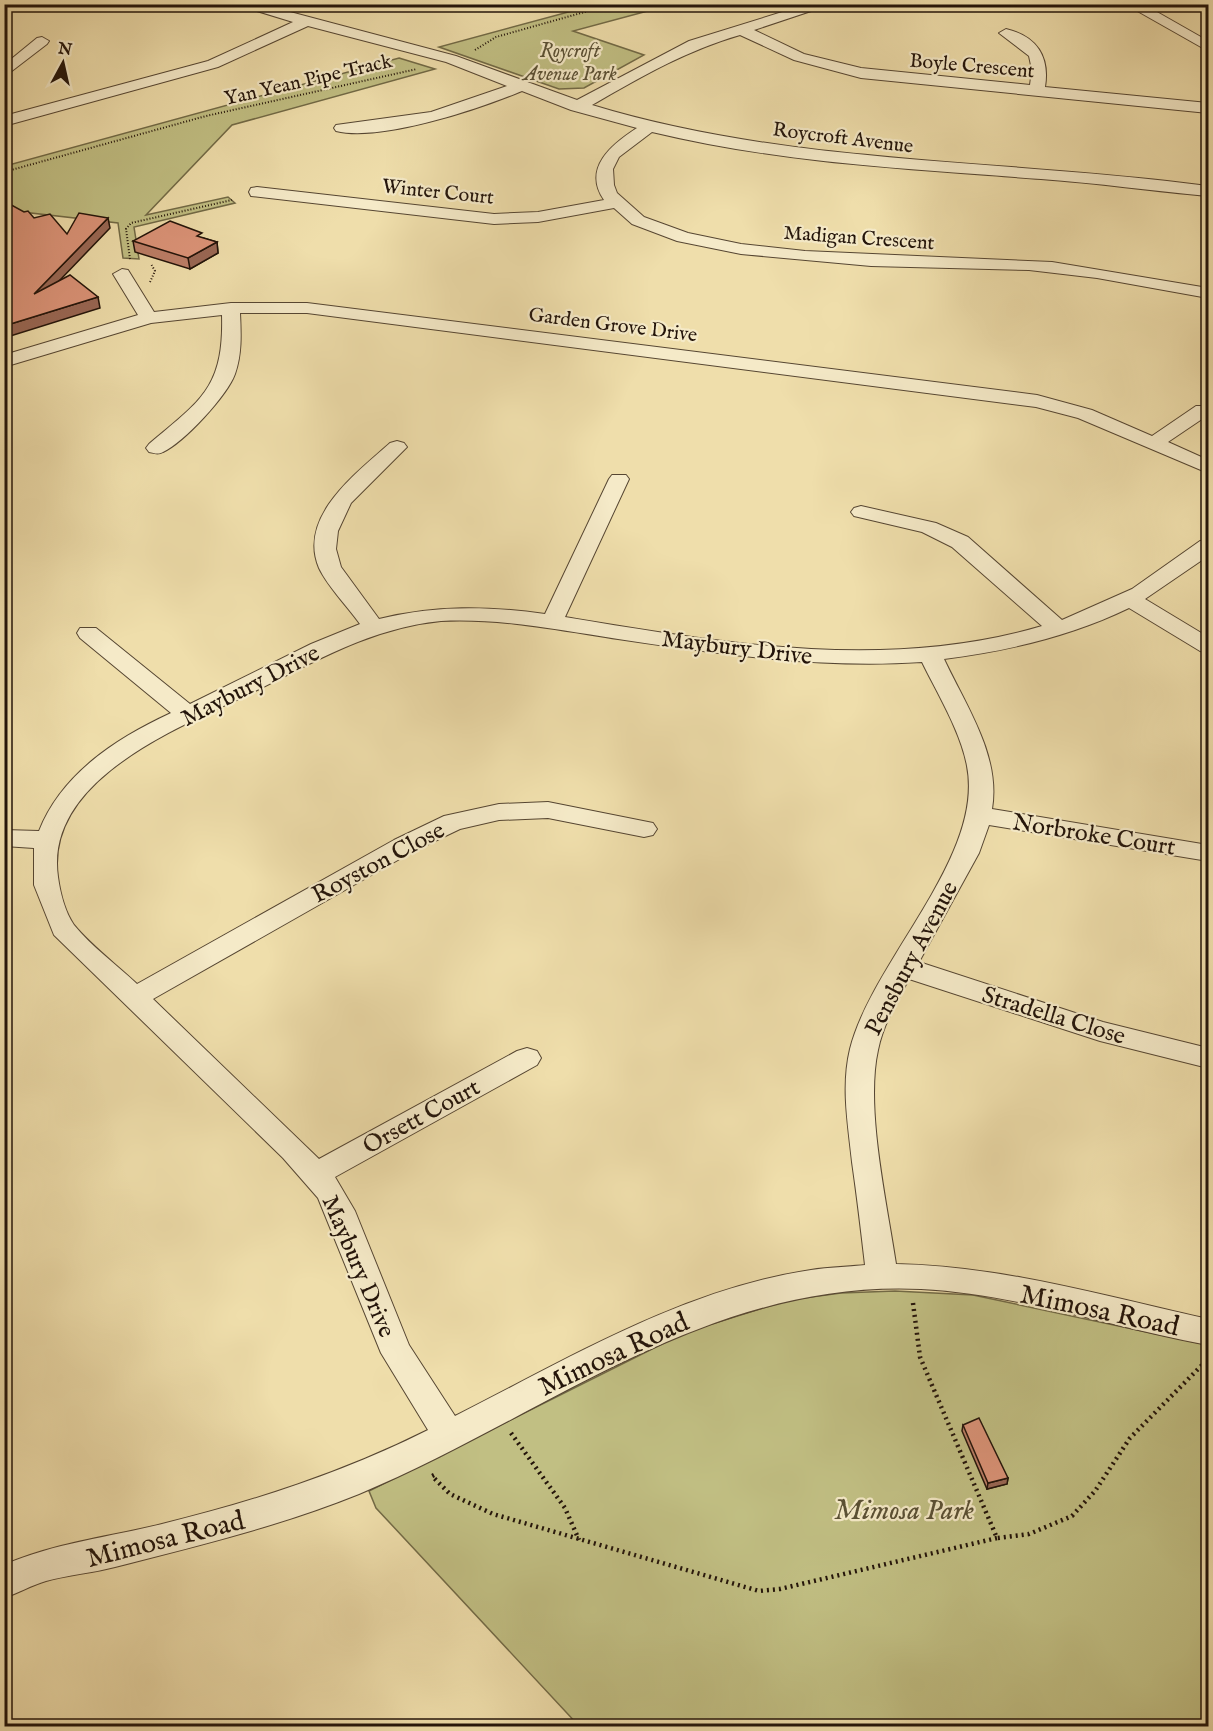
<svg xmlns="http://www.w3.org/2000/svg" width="1213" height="1731" font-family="'IM FELL English',serif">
  <rect width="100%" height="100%" fill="#efdeab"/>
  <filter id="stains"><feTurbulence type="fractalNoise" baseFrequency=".00333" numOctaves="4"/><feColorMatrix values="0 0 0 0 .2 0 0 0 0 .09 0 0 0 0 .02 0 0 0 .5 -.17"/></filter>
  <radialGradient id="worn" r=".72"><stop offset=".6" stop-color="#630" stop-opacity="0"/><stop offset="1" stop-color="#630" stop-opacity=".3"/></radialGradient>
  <path fill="#c1bf83" stroke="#726a46" stroke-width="1.5" d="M598 4 670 5 573 31 644 55 584 88 559 89 439 47Z
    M399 58 435 69 232 125 146 215 228 197 235 203 134 227 139 259 123 258 118 223 5 210V166Z
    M895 1291 973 1295 1208 1345V1726H579L376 1508 369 1491 686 1332 789 1300 841 1293Z"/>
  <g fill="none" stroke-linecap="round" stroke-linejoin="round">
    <defs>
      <path id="street" d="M234 4H260L456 56 577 100 689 41 808 4H832L754 30 804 54 861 68 1030 85 1032 70 1029 56 999 33 1006 29C1037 36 1050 57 1045 87L1208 103V113L861 78 794 60 740 35C685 51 641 77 592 105 779 162 974 159 1167 181L1208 186V196C1153 191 1097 183 1041 179 910 169 780 163 652 132L619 157 613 169 614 185 617 193 644 217 688 233 741 244 805 251 1052 262 1208 288V298L1097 278 1029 270 871 266 741 254 677 241 632 224 614 208 538 222 494 224 251 196 249 192 251 188 257 187 494 214 538 212 604 200C582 168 612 144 637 128L571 110 522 91C479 109 381 142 336 131L334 128 336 125 431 112 507 86 446 62 308 26 218 67 4 126V116L208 61 293 22Z
        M1125 4H1143L1208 41V51Z
        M42 37 49 41 47 44 4 77V65L37 38Z
        M122 269 128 270 154 312 231 303H307L1037 395 1092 410 1152 436 1196 406H1208V415L1168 442 1208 460V473L1078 418 1036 407 307 313H240C241 334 242 354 235 374 227 396 184 442 163 452 158 455 154 453 149 452L146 448 149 444C201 400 224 388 222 315L151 323 4 367V355L138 315 113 274Z
        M397 441 404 443 407 447 351 503 338 531 336 549 341 567 379 619C435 605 488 606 545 614L609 479 612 475H626L629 479 565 617C723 643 885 672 1042 626L952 547 922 532 854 516 851 512 854 508 861 506 936 523 968 537 1062 620 1132 589 1200 541 1208 540V556L1145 599 1208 637V653L1200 651 1129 608C1071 636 1008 651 944 659 966 706 1001 756 992 809L1208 845V861L989 825 979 853 919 962 1103 1022 1208 1048V1068L1100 1041 909 979C897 1001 883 1025 878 1050 865 1108 887 1203 896 1264 1002 1266 1105 1296 1208 1319V1345C1113 1328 1019 1294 921 1289 708 1279 546 1416 359 1494 280 1526 197 1546 115 1567 92 1573 68 1575 46 1581 32 1585 18 1593 4 1598V1565C54 1543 110 1537 162 1524 255 1501 342 1473 428 1430L381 1353 318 1198 283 1158 54 935 34 885V848L4 846V830L39 831C62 773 117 738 171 713L80 638 77 633 80 628H96L190 704 311 644 360 624C348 607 328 587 319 568 297 516 358 472 390 443ZM441 621C501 618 559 630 618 639 719 654 820 669 922 662 937 693 961 732 967 766 985 857 872 961 850 1049 841 1086 848 1124 852 1162 857 1196 861 1231 865 1265 847 1267 829 1267 811 1270 683 1289 568 1359 455 1416L409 1345 355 1211 335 1177 537 1065 541 1058 537 1051 527 1048 517 1051 319 1159 153 999 412 852 460 829 499 820 548 818 644 837 653 835 657 829 653 823 548 802 499 804 444 816 394 840 137 984C117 965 91 946 74 925 65 912 60 892 58 877 44 780 178 728 247 695 311 664 369 628 441 621Z"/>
    </defs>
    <use href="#street" stroke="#564632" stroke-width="2"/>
    <path stroke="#23140a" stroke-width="2" stroke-dasharray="1 2" stroke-linecap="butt" d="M475 50 496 37 613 4
      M4 172 206 116 417 69
      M130 259 126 229 131 223 232 200
      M150 282 155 271 151 264"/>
    <path stroke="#23140a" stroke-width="4.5" stroke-dasharray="2 4" stroke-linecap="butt" d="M913 1303 920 1357 997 1538 1029 1534 1072 1516 1095 1491 1130 1438 1208 1359
      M511 1433 565 1508 579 1540
      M434 1475 432 1476 450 1494 493 1514 759 1591 780 1589 997 1538"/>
    <use href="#street" fill="#f5eac8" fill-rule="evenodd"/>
  </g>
  <path fill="#bd7f68" stroke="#23140a" stroke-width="1.5" d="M203 238 217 242 218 253 190 269 135 252 133 241Z
    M963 1425 1008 1478 1007 1484 987 1489 962 1431Z"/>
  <path fill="#9a6855" stroke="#23140a" stroke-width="1.5" d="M108 218 110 228 36 305 34 294Z
    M217 242 218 253 190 269 188 258Z
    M98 297 100 308 4 338V326Z
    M1008 1478 1007 1484 987 1489 988 1483Z"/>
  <path fill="#dc9479" stroke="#23140a" stroke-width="1.5" d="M4 202H6L24 212 28 211 34 218 50 214 67 234 79 213 108 218 34 294 70 275 98 297 4 326Z
    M170 221 202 233 197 236 217 242 188 258 133 241Z
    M979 1418 1008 1478 988 1483 963 1425Z"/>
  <g text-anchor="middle" stroke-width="4.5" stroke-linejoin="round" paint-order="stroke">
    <g font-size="20" font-style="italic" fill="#5a5034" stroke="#f5eac8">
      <text x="570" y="57">Roycroft<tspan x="570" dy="23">Avenue Park</tspan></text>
    </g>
    <g font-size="20" fill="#23140a" stroke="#f5eac8">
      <text transform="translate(972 65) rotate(5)" y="7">Boyle Crescent</text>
      <text transform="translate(308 79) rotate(-13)" y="7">Yan Yean Pipe Track</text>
      <text transform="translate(843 137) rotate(7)" y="7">Roycroft Avenue</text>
      <text transform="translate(438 191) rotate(6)" y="7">Winter Court</text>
      <text transform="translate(859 237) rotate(4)" y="7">Madigan Crescent</text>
      <text transform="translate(613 324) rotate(7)" y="7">Garden Grove Drive</text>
    </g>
    <g font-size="24" fill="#23140a" stroke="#f5eac8">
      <text transform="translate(737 647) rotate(7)" y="8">Maybury Drive</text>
      <text transform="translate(250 685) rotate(-27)" y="8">Maybury Drive</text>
      <text transform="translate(1094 834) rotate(9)" y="8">Norbroke Court</text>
      <text transform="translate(378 862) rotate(-28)" y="8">Royston Close</text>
      <text transform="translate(911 958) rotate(-62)" y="8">Pensbury Avenue</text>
      <text transform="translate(1054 1015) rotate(17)" y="8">Stradella Close</text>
      <text transform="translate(421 1116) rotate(-29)" y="8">Orsett Court</text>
      <text transform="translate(359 1266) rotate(67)" y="8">Maybury Drive</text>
    </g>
    <g font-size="28" fill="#23140a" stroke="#f5eac8">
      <text transform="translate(1100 1309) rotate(12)" y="10">Mimosa Road</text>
      <text transform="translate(613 1353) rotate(-25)" y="10">Mimosa Road</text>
      <text transform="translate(165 1538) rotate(-14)" y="10">Mimosa Road</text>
    </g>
    <g font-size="28" font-style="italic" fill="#5a5034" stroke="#f5eac8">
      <text x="904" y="1519">Mimosa Park</text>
    </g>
  </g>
  <rect width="1213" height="1731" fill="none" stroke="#efdeab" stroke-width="24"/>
  <rect x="6" y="6" width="1201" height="1719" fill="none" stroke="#23140a" stroke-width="3"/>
  <rect x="12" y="12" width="1189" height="1707" fill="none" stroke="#23140a" stroke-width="1.5"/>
  <g transform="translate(63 63) rotate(8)" stroke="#f5eac8" stroke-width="4.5" paint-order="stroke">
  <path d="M0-4.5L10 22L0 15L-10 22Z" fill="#23140a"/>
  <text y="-9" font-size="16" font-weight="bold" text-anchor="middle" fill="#23140a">N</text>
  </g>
  <rect width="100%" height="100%" filter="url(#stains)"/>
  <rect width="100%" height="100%" fill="url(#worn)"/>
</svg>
